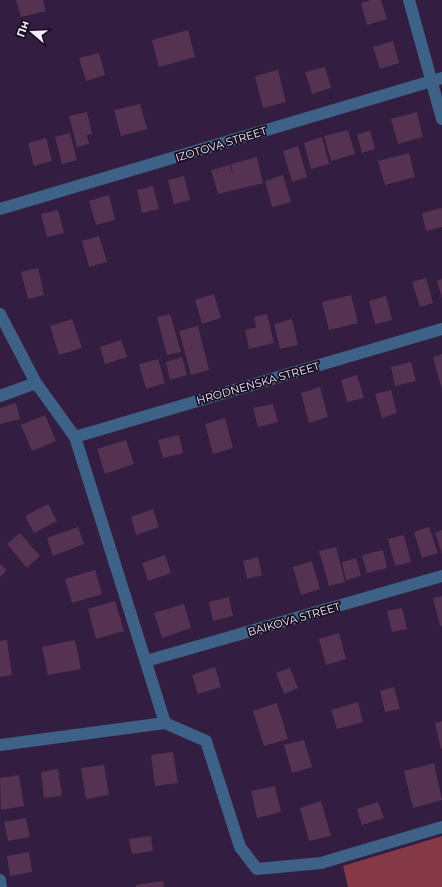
<svg xmlns="http://www.w3.org/2000/svg" width="442" height="887" font-family="Montserrat,sans-serif">
  <rect width="100%" height="100%" fill="#331d40"/>
  <path fill="#853947" d="M442 836V887H348L343 866Z"/>
  <path fill="#553251" d="M16 0H43L46 11 21 17Z
    M371 0H381L387 19 367 25 361 3Z
    M188 30 195 57 159 67 152 40Z
    M393 41 399 63 380 69 373 47Z
    M99 53 105 75 86 81 79 58Z
    M325 67 331 88 312 94 305 72Z
    M278 70 286 102 263 108 255 76Z
    M140 104 147 129 121 136 114 110Z
    M87 112 92 134 87 135 89 144 77 147 69 116Z
    M417 112 423 137 398 144 391 119Z
    M348 130 355 154 331 161 324 136Z
    M370 131 375 149 362 153 357 134Z
    M70 133 77 160 62 164 55 137Z
    M322 137 329 164 311 169 304 143Z
    M46 138 52 161 34 166 28 143Z
    M298 146 307 177 292 182 283 151Z
    M409 153 415 177 385 185 378 161Z
    M257 157 263 183 218 194 211 170 230 165 233 176 231 164Z
    M283 175 291 202 272 207 265 181Z
    M184 176 190 200 174 204 168 180Z
    M153 186 159 209 142 213 137 190Z
    M109 195 115 220 96 225 89 201Z
    M442 208V227L426 231 422 213Z
    M58 210 64 233 47 237 41 214Z
    M99 236 107 262 89 267 82 241Z
    M38 268 44 295 28 299 21 272Z
    M426 278 433 303 420 307 412 282Z
    M442 279V298L437 281Z
    M214 294 221 318 202 324 195 300Z
    M351 295 358 323 329 330 322 302Z
    M386 296 392 320 375 324 369 301Z
    M170 314 181 352 167 355 157 317Z
    M267 314 274 343 249 349 245 330 256 327 254 317Z
    M72 319 82 348 59 355 50 326Z
    M292 319 298 345 280 349 274 324Z
    M198 326 209 370 191 375 179 331Z
    M121 340 127 357 105 364 100 347Z
    M442 354V390L433 357Z
    M182 357 187 375 170 380 166 362Z
    M158 359 165 383 146 389 139 364Z
    M411 362 416 381 395 386 391 367Z
    M357 375 364 398 347 402 341 380Z
    M320 387 328 417 309 423 301 393Z
    M391 390 397 413 382 418 375 394Z
    M16 403 20 419 0 424V408Z
    M273 404 278 422 258 427 253 408Z
    M45 415 56 441 32 451 21 425Z
    M225 418 233 448 213 454 205 424Z
    M179 435 183 453 163 458 158 440Z
    M126 440 134 464 105 474 97 449Z
    M48 504 57 521 34 533 25 516Z
    M153 509 159 527 136 535 131 517Z
    M78 527 84 544 53 556 47 538Z
    M429 527 438 553 422 558 414 532Z
    M442 530V554L435 533Z
    M20 533 40 556 27 568 7 544Z
    M404 535 411 562 395 566 388 539Z
    M336 547 345 582 329 586 319 551Z
    M383 550 387 568 367 573 362 555Z
    M165 555 171 573 148 581 142 563Z
    M258 557 262 575 247 579 243 561Z
    M356 558 361 576 346 580 342 562Z
    M312 561 320 589 301 595 293 567Z
    M0 564 7 570 0 577Z
    M95 570 102 594 72 603 65 579Z
    M442 596V626H440L433 598Z
    M229 597 233 616 213 621 209 602Z
    M115 601 124 631 96 639 88 609Z
    M184 604 191 628 162 638 154 613Z
    M402 608 407 629 392 632 387 611Z
    M339 633 346 659 326 665 319 639Z
    M7 640 12 675 0 677V641Z
    M75 640 81 669 48 675 42 647Z
    M215 667 221 687 198 694 192 675Z
    M290 668 298 688 284 694 276 673Z
    M394 687 400 709 385 712 380 691Z
    M358 702 363 722 337 729 331 710Z
    M277 703 288 739 264 746 253 711Z
    M442 721V749H441L435 723Z
    M304 740 312 767 292 773 284 745Z
    M173 752 178 783 155 786 151 755Z
    M434 763 442 800 413 808 404 771Z
    M104 765 109 795 86 799 81 768Z
    M58 769 62 796 44 798 41 772Z
    M19 775 24 806 1 810 0 778Z
    M275 786 281 812 257 818 251 791Z
    M321 801 331 836 309 841 300 808Z
    M378 802 384 818 362 825 357 809Z
    M26 818 30 837 8 841 4 822Z
    M151 836 153 851 132 854 129 839Z
    M29 852 32 872 10 876 7 856Z
    M163 881 164 887H136V885Z"/>
  <g fill="none" stroke-linecap="round" stroke-linejoin="round">
    <path stroke="#3e6187" stroke-width="12" d="M409 0 442 119
      M0 209 442 78
      M0 314 36 383 75 437 165 723 206 741 240 847 257 869 321 863 442 827
      M0 396 36 383
      M75 437 442 329
      M146 661 442 576
      M0 745 165 723
      M0 880 1 887"/>
  </g>
  <g text-anchor="middle" stroke-width="3.5" stroke-linejoin="round" paint-order="stroke">
    <g font-size="11" fill="#f5eafd" stroke="#160c1c">
      <text transform="translate(221 144) rotate(-17)" y="4">IZOTOVA STREET</text>
      <text transform="translate(258 383) rotate(-16)" y="4">HRODNENSKA STREET</text>
      <text transform="translate(294 619) rotate(-16)" y="4">BAIKOVA STREET</text>
    </g>
  </g>
  <g transform="translate(32 32) rotate(289)" stroke="#160c1c" stroke-width="3" paint-order="stroke">
  <path d="M0-3L7 15L0 10L-7 15Z" fill="#f5eafd"/>
  <text y="-6" font-size="11" font-weight="bold" text-anchor="middle" fill="#f5eafd">Пн</text>
  </g>
</svg>
